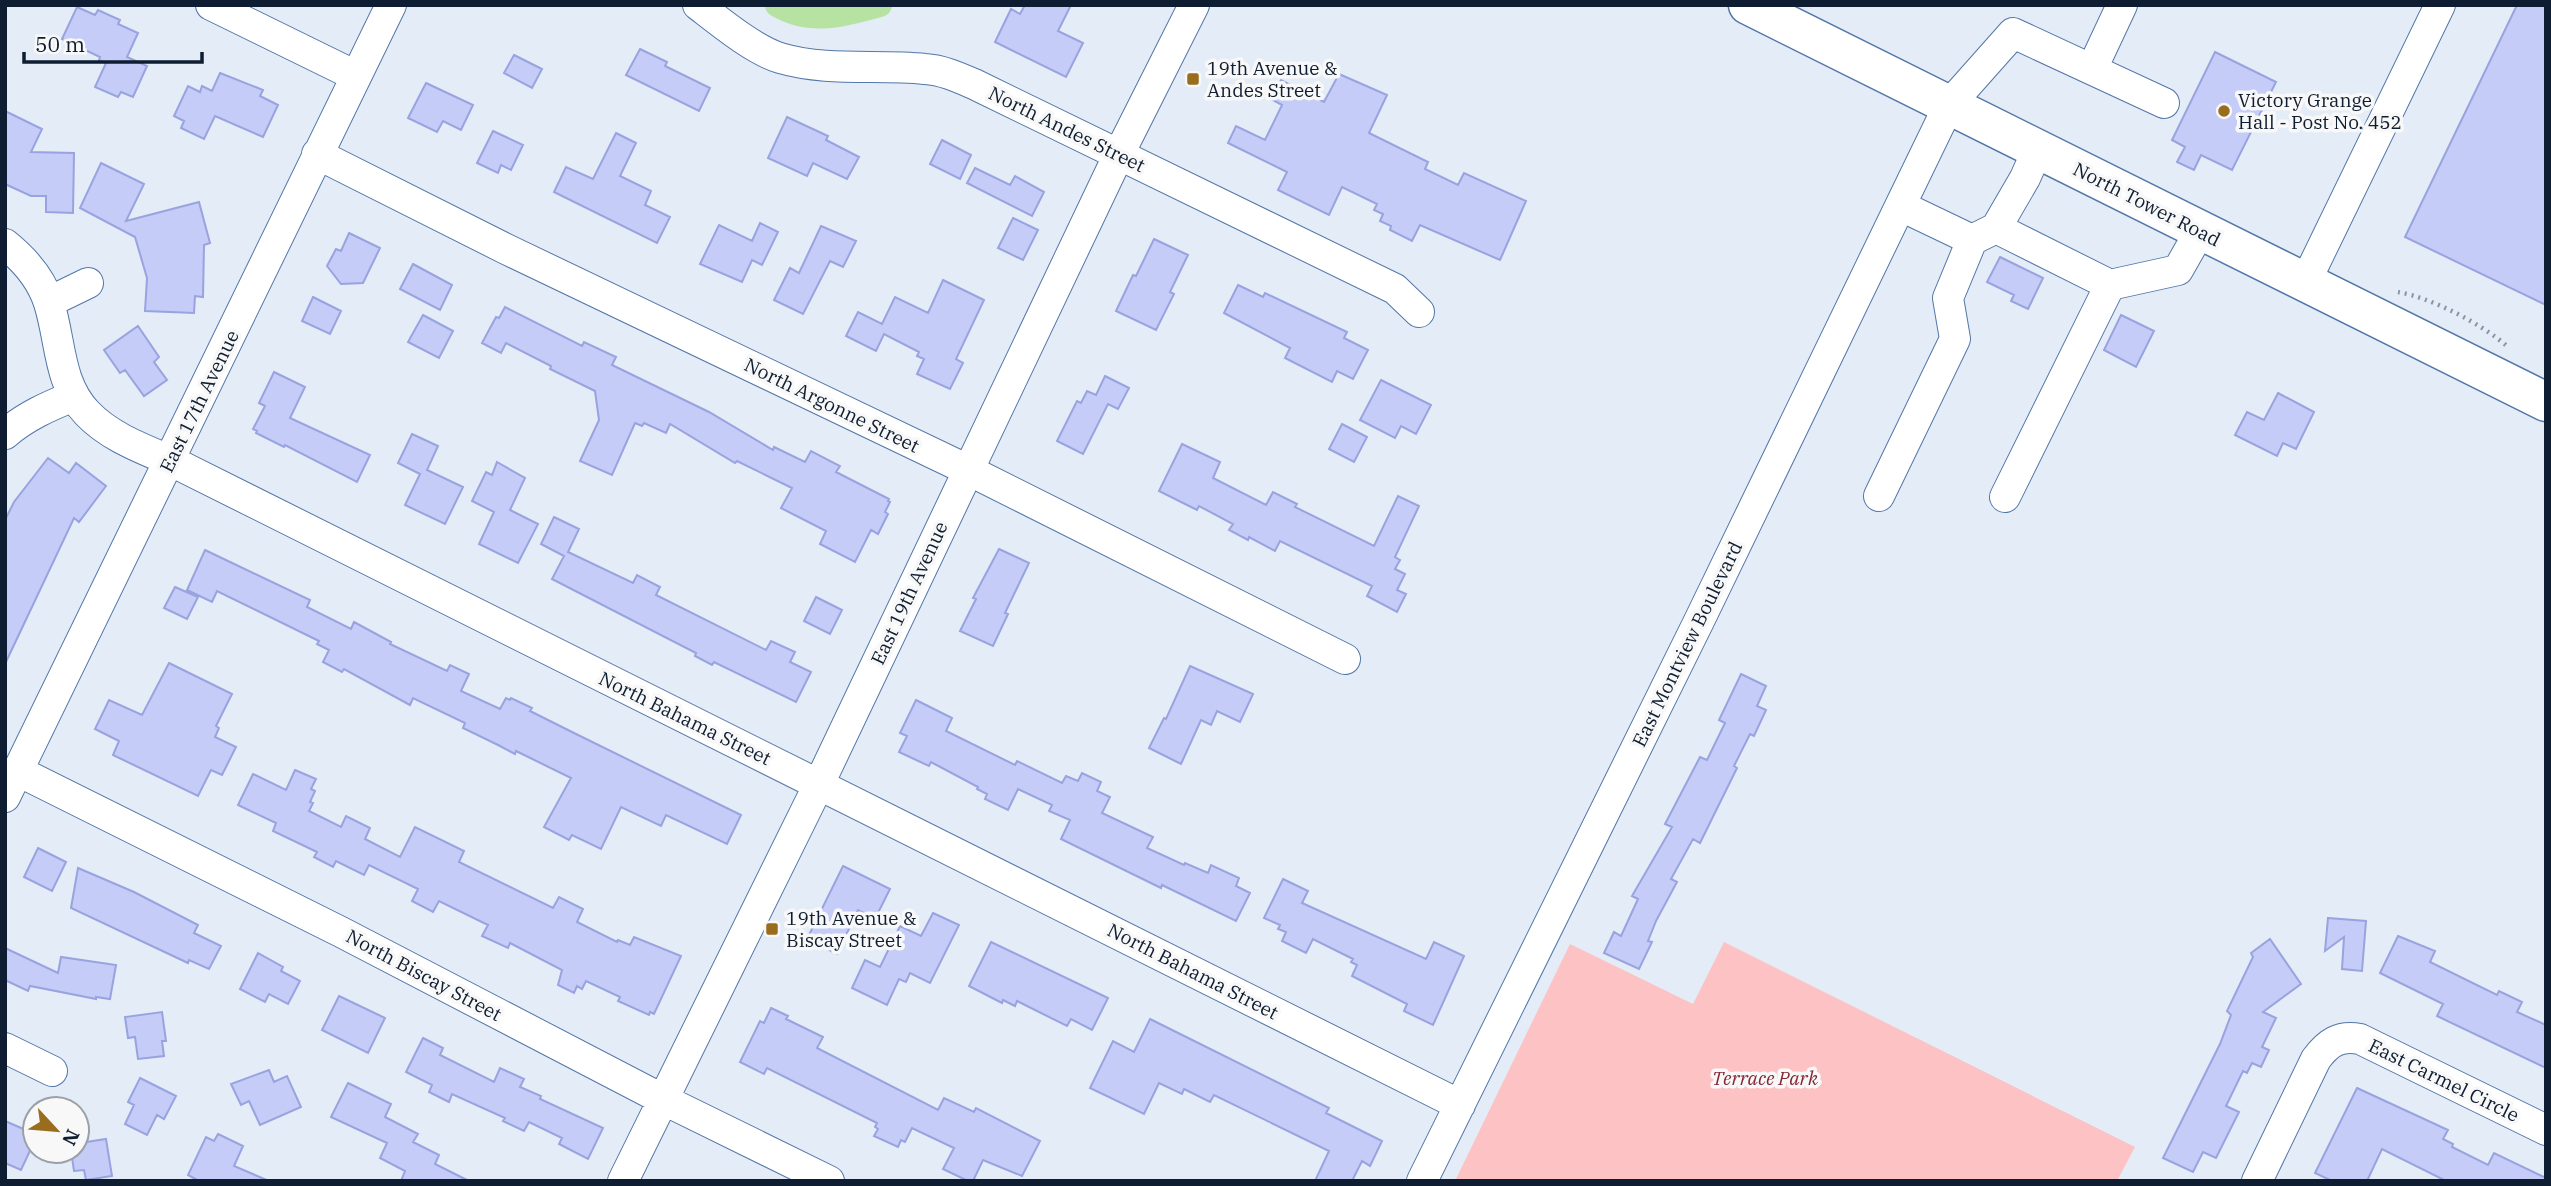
<svg xmlns="http://www.w3.org/2000/svg" width="2551" height="1186" font-family="'IBM Plex Serif',serif">
  <rect width="100%" height="100%" fill="#e4ecf7"/>
  <path fill="#fcc2c4" d="M1724 942 2135 1147 2117 1181H1455L1570 944 1693 1004Z"/>
  <g fill="none" stroke-linecap="round" stroke-linejoin="round">
    <path stroke="#b6e3a1" stroke-width="24" d="M777 5C810 25 845 15 880 5"/>
  </g>
  <path fill="#c4ccf7" stroke="#98a3df" stroke-width="2" d="M1025 5H1071L1058 31 1083 43 1066 77 995 42 1011 9 1020 14Z
    M2517 5H2546V305L2405 237Z
    M77 7 95 15 98 10 120 20 118 24 138 33 127 57 147 66 133 97 121 92 118 97 95 87 106 63 99 60 100 57 62 39Z
    M640 49 667 62 665 66 710 88 699 111 626 75Z
    M2215 52 2276 82 2232 170 2201 155 2194 170 2177 162 2185 147 2172 140Z
    M514 55 542 69 532 88 504 73Z
    M220 73 263 90 260 96 278 105 263 137 215 116 204 139 181 128 184 121 174 116 188 86 200 92 202 86 212 91Z
    M1339 74 1387 95 1369 133 1428 162 1425 169 1458 185 1464 173 1526 201 1500 260 1420 225 1412 241 1390 230 1391 226 1380 221 1383 214 1374 210 1377 204 1342 187 1329 215 1278 190 1287 172 1228 143 1236 126 1265 140 1282 105 1271 99 1281 80 1324 102Z
    M426 83 473 105 461 130 443 121 437 132 408 118Z
    M5 111 42 129 31 152 74 153 73 213 46 212V196H31L5 184Z
    M787 117 828 136 826 140 859 157 847 179 813 163 807 176 768 158Z
    M493 131 523 145 511 170 501 165 498 173 477 163Z
    M616 133 636 143 620 176 651 191 645 205 670 217 657 243 554 192 566 167 593 179Z
    M942 140 971 155 960 179 930 164Z
    M101 163 144 184 126 221 199 202 210 243 204 245 203 297 195 296 194 313 145 311 147 278 135 237 80 208Z
    M975 168 1010 185 1015 176 1044 192 1032 216 967 183Z
    M1013 218 1038 230 1023 260 998 248Z
    M760 223 778 232 762 265 752 260 742 282 700 264 719 225 752 241Z
    M821 226 856 241 843 267 830 261 803 314 774 300 790 268 799 273Z
    M349 233 380 248 363 283 341 284 327 266 336 249 341 251Z
    M1154 239 1188 255 1170 292 1174 294 1156 330 1116 311 1133 275 1136 276Z
    M2000 257 2043 278 2028 309 2011 301 2014 295 1987 282Z
    M413 264 452 285 440 310 400 289Z
    M943 280 984 300 956 359 963 363 950 389 917 374 924 359 917 356 919 352 884 334 876 351 846 336 858 312 882 324 895 297 928 313Z
    M1238 285 1263 297 1265 293 1347 332 1344 338 1368 350 1353 379 1337 371 1332 382 1285 358 1290 348 1224 313Z
    M313 297 341 311 330 334 302 321Z
    M505 307 582 346 584 342 616 357 612 365 709 412 773 450 774 447 805 462 811 451 840 466 836 472 889 499 888 501 890 502 885 512 888 514 878 534 871 530 855 562 820 544 826 531 781 508 792 488 737 461 735 463 670 424 666 433 644 423 642 426 635 423 612 475 580 461 599 420 595 391 550 369 551 366 506 343 501 353 482 343 496 317 499 318Z
    M423 315 453 331 439 358 408 342Z
    M2121 315 2154 331 2136 367 2104 350Z
    M138 326 159 357 154 362 167 380 144 396 125 370 120 373 104 350Z
    M274 372 305 387 290 418 370 455 357 482 285 445 284 447 256 433 257 431 253 429 265 406 259 403Z
    M1105 376 1129 388 1118 409 1108 404 1083 454 1057 441 1077 401 1081 403 1087 391 1096 395Z
    M1381 380 1431 405 1416 434 1401 426 1395 438 1360 420Z
    M2278 393 2314 412 2296 449 2283 443 2277 456 2235 435 2247 412 2264 420Z
    M1342 424 1367 437 1354 462 1329 449Z
    M412 434 438 446 427 470 463 487 445 524 405 505 420 474 398 463Z
    M1182 444 1220 462 1213 478 1266 505 1273 492 1297 504 1295 507 1374 546 1398 496 1419 506 1395 557 1400 560 1395 569 1405 574 1397 590 1406 594 1397 612 1367 596 1372 586 1280 541 1275 551 1249 537 1248 540 1229 530 1233 524 1199 506 1197 510 1159 491Z
    M48 458 69 473 76 463 106 486 79 522 74 518 5 664V520L14 502Z
    M497 462 525 478 510 510 538 524 518 563 479 544 494 512 472 501 486 472 492 475Z
    M554 517 579 529 568 552 633 583 637 575 660 587 656 595 766 650 771 641 795 652 790 662 811 672 796 702 714 662 712 665 695 656 696 653 552 579 564 556 541 544Z
    M999 549 1029 563 1005 613 1008 614 993 646 960 631 976 599 973 598Z
    M205 550 310 600 307 607 351 629 354 622 391 642 390 644 447 671 450 665 469 674 461 691 500 709 506 698 510 700 511 698 532 708 530 711 574 733 741 815 727 844 666 815 661 826 621 807 601 849 572 835 569 840 544 827 571 778 516 751 515 754 498 745 463 728 465 723 413 698 410 705 344 669 342 672 323 662 329 650 317 644 319 641 217 591 212 602 187 590Z
    M175 587 198 597 187 619 164 608Z
    M816 597 842 610 830 634 804 621Z
    M169 663 232 694 216 726 219 728 215 737 236 747 222 775 211 770 198 796 113 755 119 741 95 729 109 700 142 715Z
    M1190 666 1253 694 1240 722 1217 711 1211 725 1201 720 1181 764 1149 748 1164 718 1166 719Z
    M1741 674 1766 686 1757 706 1766 710 1754 736 1750 734 1734 766 1737 768 1700 843 1693 839 1671 879 1677 882 1656 921 1648 941 1652 942 1639 969 1604 953 1614 932 1621 936 1638 899 1632 896 1672 827 1665 824 1700 757 1707 760 1725 723 1719 720Z
    M916 700 952 718 946 731 1015 765 1017 761 1062 783 1066 776 1078 781 1082 773 1101 782 1097 791 1110 797 1102 813 1153 837 1147 848 1184 865 1185 863 1208 873 1211 865 1239 878 1236 886 1250 893 1236 921 1162 885 1161 888 1061 839 1070 820 1049 811 1052 805 1018 789 1008 810 985 799 987 794 977 789 978 787 931 762 929 766 899 752 907 736 900 733Z
    M295 770 316 779 311 789 315 791 310 802 313 803 309 811 341 827 346 816 370 828 365 839 400 857 415 827 464 851 459 862 553 908 559 897 583 909 577 922 617 942 618 940 630 945 634 937 681 956 654 1014 650 1012 649 1015 618 1001 620 997 586 981 582 989 577 986 574 993 558 985 562 970 510 943 508 948 482 936 488 925 439 901 433 912 412 901 418 889 369 865 364 875 336 861 333 867 314 857 317 852 273 831 276 823 238 805 253 774 286 790Z
    M38 848 66 862 52 891 24 877Z
    M843 866 890 889 875 919 858 910 837 954 807 939Z
    M78 868 134 892 198 925 194 933 221 946 209 969 189 960 188 963 71 908Z
    M1283 879 1308 891 1302 903 1426 959 1434 942 1464 956 1433 1025 1404 1011 1407 1004 1352 976 1357 965 1351 962 1353 959 1313 939 1306 953 1282 941 1286 932 1278 929 1280 925 1264 918Z
    M933 913 959 925 930 983 910 973 906 982 899 979 887 1005 852 988 865 960 880 967 900 926 921 936Z
    M2328 918 2366 921 2362 971 2342 969 2344 937 2325 951Z
    M2398 936 2435 951 2430 962 2497 995 2499 991 2522 1002 2517 1012 2546 1025V1068L2437 1016 2443 1004 2380 973Z
    M2270 939 2301 984 2263 1012 2276 1018 2262 1047 2269 1050 2261 1067 2252 1063 2247 1073 2243 1071 2226 1106 2239 1112 2216 1158 2203 1152 2193 1172 2163 1158 2220 1044 2231 1015 2227 1011 2253 957 2251 953Z
    M991 942 1108 998 1092 1030 1071 1019 1067 1026 1017 1001 1015 1006 1003 1000 1002 1003 969 986Z
    M5 948 58 973 61 957 116 965 110 999 96 997V999L30 986 28 991 5 980Z
    M258 953 283 967 281 971 300 981 288 1004 269 994 265 1002 240 989Z
    M339 996 385 1018 368 1053 322 1030Z
    M771 1008 788 1016 786 1019 823 1037 817 1048 938 1110 944 1098 974 1112 976 1108 1040 1141 1022 1176 983 1160 973 1181H968L943 1169 954 1148 912 1128 905 1142 901 1140 898 1147 874 1136 878 1129 875 1127 877 1123 767 1068 764 1074 740 1062 760 1021 764 1023Z
    M162 1012 166 1041H162L164 1056 138 1059 135 1037 128 1038 125 1017Z
    M1150 1019 1329 1108 1326 1113 1382 1141 1370 1166 1362 1161 1352 1181H1315L1329 1151 1214 1095 1210 1102 1184 1089 1182 1094 1159 1083 1144 1114 1090 1088 1113 1041 1134 1052Z
    M423 1038 443 1048 440 1055 494 1082 500 1068 524 1079 520 1087 541 1096 540 1099 603 1128 588 1159 559 1144 562 1138 529 1122 524 1131 503 1121 505 1118 452 1094 449 1102 429 1092 432 1085 406 1072Z
    M269 1070 274 1082 287 1076 301 1107 260 1125 249 1101 241 1105 231 1084Z
    M140 1078 176 1096 164 1119 157 1115 147 1135 125 1124 134 1105 128 1102Z
    M348 1083 391 1104 385 1117 418 1134 413 1142 439 1155 435 1164 469 1181H401L405 1171 380 1158 387 1143 331 1117Z
    M2357 1088 2448 1130 2443 1139 2453 1144 2452 1147 2488 1165 2494 1153 2546 1178V1181H2446L2382 1149 2367 1181H2332L2315 1173Z
    M5 1121 35 1134V1140L21 1170 5 1163Z
    M218 1134 243 1146 234 1166 269 1181H199L188 1175 206 1137 214 1141Z
    M106 1139 112 1176 86 1180 84 1170 74 1171 71 1151H77V1145L80 1143Z"/>
  <g fill="none" stroke-linecap="round" stroke-linejoin="round">
    <defs>
      <path id="minor" d="M211 5 356 76
        M698 5C720 22 754 50 780 58 828 72 876 64 925 69 943 70 960 78 976 85L1395 289 1419 312
        M2092 69 2122 5
        M317 154 506 249 968 470 1345 659
        M1996 228 2025 178 2038 149
        M1972 240 1996 228 2110 285 2005 497
        M5 244C25 260 41 278 49 303 61 341 58 383 87 413 110 437 141 448 171 461L1460 1105
        M2305 283 2440 5
        M2110 285 2178 270 2200 231
        M49 302 88 283
        M5 434C26 416 49 406 74 396
        M1879 496 1955 339 1948 298 1972 240 1901 206
        M18 771 341 932 662 1099 829 1181
        M5 797 391 5
        M5 1048 52 1071
        M623 1181 819 784 1119 154 1194 5
        M1422 1181 1699 621 1949 105 2013 33 2164 103
        M2257 1181 2316 1059C2328 1043 2339 1035 2360 1039L2546 1130"/>
      <path id="major" d="M1748 5 2546 402"/>
    </defs>
    <use href="#minor" stroke="#5277a8" stroke-width="32"/>
    <use href="#major" stroke="#5277a8" stroke-width="41"/>
    <path stroke="#8a95a3" stroke-width="4.5" stroke-dasharray="2 5" stroke-linecap="butt" d="M2398 292C2432 298 2482 324 2508 347"/>
    <use href="#minor" stroke="#fff" stroke-width="30"/>
    <use href="#major" stroke="#fff" stroke-width="38"/>
  </g>
  <g fill="#9a6c1d" stroke="#f8f8f8" stroke-width="2.5">
    <rect x="1186" y="72" width="14" height="14" rx="3.5"/>
    <circle cx="2224" cy="111" r="7"/>
    <rect x="765" y="922" width="14" height="14" rx="3.5"/>
  </g>
  <g text-anchor="middle" stroke-width="7" stroke-linejoin="round" paint-order="stroke">
    <g font-size="19" fill="#0e1d31" stroke="#f8f8f8" text-anchor="start">
      <text x="1207" y="75">19th Avenue &amp;<tspan x="1207" dy="22">Andes Street</tspan></text>
      <text x="2238" y="107">Victory Grange<tspan x="2238" dy="22">Hall - Post No. 452</tspan></text>
      <text x="786" y="925">19th Avenue &amp;<tspan x="786" dy="22">Biscay Street</tspan></text>
    </g>
    <g font-size="19" fill="#0e1d31" stroke="#f8f8f8">
      <text transform="translate(1067 129) rotate(26)" y="7">North Andes Street</text>
      <text transform="translate(2147 204) rotate(27)" y="7">North Tower Road</text>
      <text transform="translate(199 401) rotate(-64)" y="7">East 17th Avenue</text>
      <text transform="translate(832 405) rotate(26)" y="7">North Argonne Street</text>
      <text transform="translate(909 593) rotate(-65)" y="7">East 19th Avenue</text>
      <text transform="translate(1687 644) rotate(-64)" y="7">East Montview Boulevard</text>
      <text transform="translate(685 718) rotate(26)" y="7">North Bahama Street</text>
      <text transform="translate(1193 971) rotate(27)" y="7">North Bahama Street</text>
      <text transform="translate(424 975) rotate(28)" y="7">North Biscay Street</text>
      <text transform="translate(2444 1080) rotate(26)" y="7">East Carmel Circle</text>
    </g>
    <g font-size="19" font-style="italic" fill="#852634" stroke="#f8f8f8">
      <text x="1765" y="1085">Terrace Park</text>
    </g>
  </g>
  <rect width="2551" height="1186" fill="none" stroke="#0e1d31" stroke-width="14"/>
  <g transform="translate(56 1130) rotate(116)"><circle r="33" fill="#f8f8f8" stroke="#9aa0a8" stroke-width="2"/>
  <path d="M0-5L12 26L0 18L-12 26Z" fill="#9a6c1d"/>
  <text y="-10" font-size="19" font-weight="bold" text-anchor="middle" fill="#0e1d31">N</text>
  </g>
  <path d="M24 52v10h178v-10" fill="none" stroke="#0e1d31" stroke-width="3.5"/>
  <text x="35" y="52" font-size="21" fill="#0e1d31" stroke="#f8f8f8" stroke-width="5" paint-order="stroke">50 m</text>
</svg>
